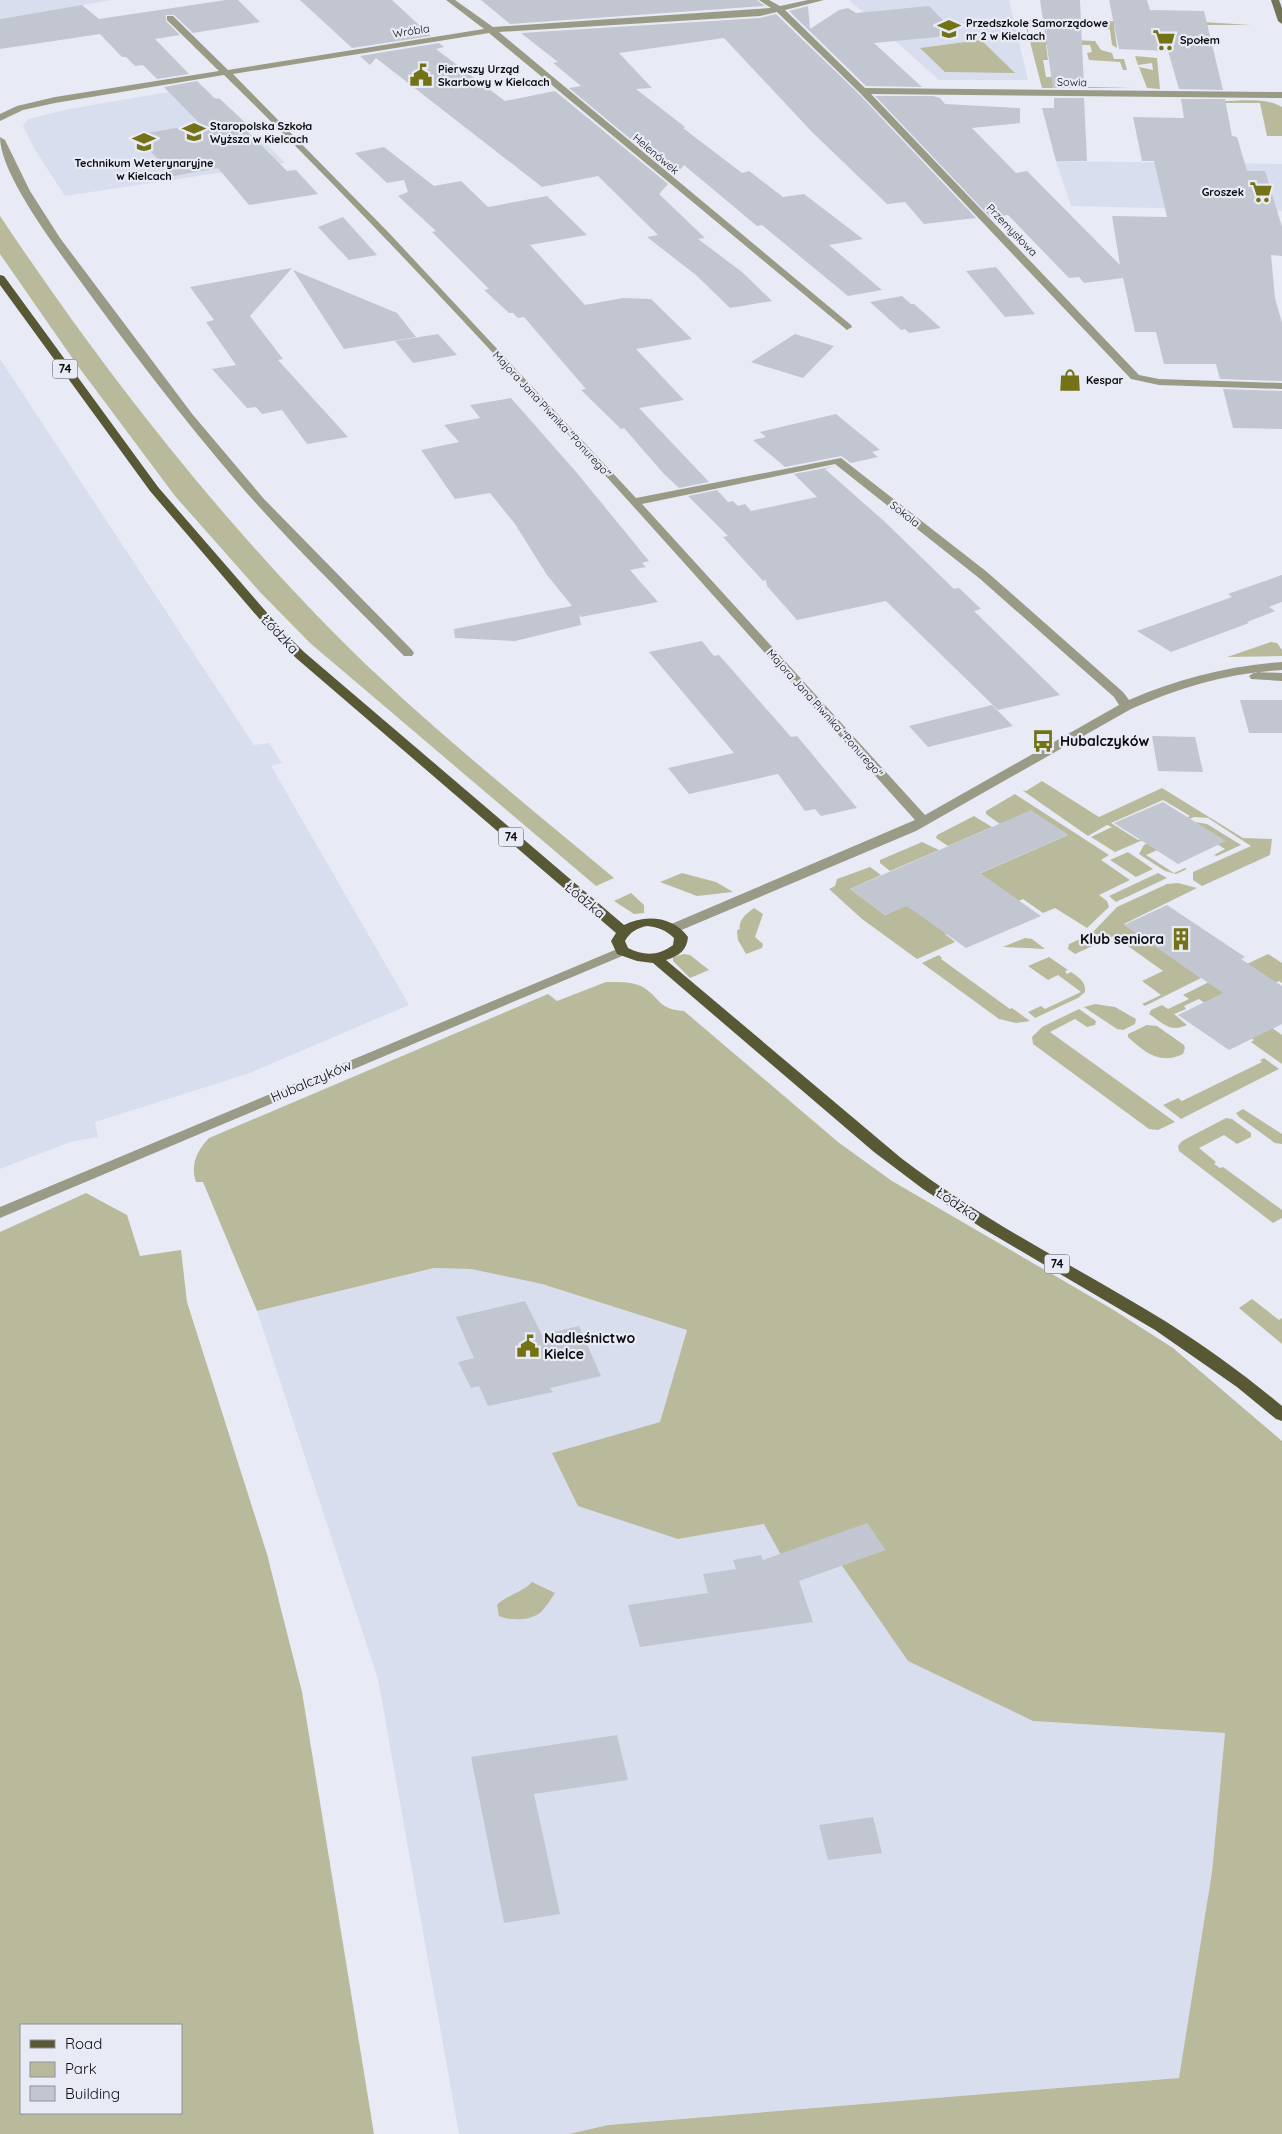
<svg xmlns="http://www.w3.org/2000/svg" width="1282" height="2134" font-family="Quicksand,sans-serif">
  <rect width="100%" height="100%" fill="#e8ebf5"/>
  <path fill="#d9deee" d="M0 0H112L0 19Z
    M849 0H1009L1028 80H939Z
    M203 86 258 142 264 141 285 163 65 196 35 150 23 126 28 119 69 109Z
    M1056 161 1282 164V211L1071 206Z
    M0 359 254 745 269 743 282 763 271 766 409 1005 247 1074 95 1122 98 1137 70 1142 0 1169Z
    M434 1268 471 1269 542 1284 687 1330 660 1422 552 1453 678 1539 764 1524 836 1557 1033 1721 1225 1733 1212 1872 1180 2078 608 2125 569 2134H459L378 1679 257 1311Z"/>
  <path fill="#b9ba9c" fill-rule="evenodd" d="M1024 20 1172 22V20L1251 25H1114L1117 48 1112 45 1110 30 1104 25 1094 23 1040 21 1041 28 1028 27V34Z
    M1029 38 1095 41 1101 50 1112 53 1114 59H1124L1127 70H1123L1120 62 1089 60 1087 53 1092 52 1090 45H1046L1048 60H1043L1046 77H1056L1057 86 1133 88H1042Z
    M981 40 1015 73 945 72 920 48Z
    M1135 56 1157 58 1160 89 1147 88 1139 67 1153 70 1152 63 1138 65Z
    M1221 101C1241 101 1265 97 1282 107V136H1267L1260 103H1222Z
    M0 216C99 364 208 505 333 632 420 720 519 798 614 878L596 886 310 643 260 592 175 496 75 362 0 254Z
    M1271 642 1277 643 1282 650V656L1227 657Z
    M1042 781 1099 817 1162 788 1243 838 1272 839 1270 855 1202 886 1193 880V872L1251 846 1208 818 1194 817 1181 823 1179 822 1190 816 1163 800 1111 823 1138 840 1150 835 1152 836 1115 852 1091 837 1112 827 1107 825 1088 836 1022 790 1026 791Z
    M1015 794 1109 855 1101 860 1130 880 1099 895 1107 901 1109 907 1087 928 1055 908 1043 913 1023 899 945 934 955 942 917 959 862 919 829 889 835 886 837 879 870 867 881 875 850 889 885 915 1068 835 1031 811 1000 824 986 814V811Z
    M974 816 992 827 948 846 936 838 937 835Z
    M1195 822 1207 824 1241 845 1217 856 1214 855 1225 849 1198 832 1146 855 1174 873 1185 868 1187 869 1176 874 1165 871 1139 854 1144 845Z
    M922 842 939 850 890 871 880 863V860Z
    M1128 852 1153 869 1136 877 1110 860Z
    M682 873 716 882 733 892 697 896 660 882Z
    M1158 873 1167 878 1116 902 1109 896Z
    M1178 883 1197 888 1124 924 1201 978 1145 1006 1142 1004 1161 995 1142 981 1163 971 1114 936 1075 954 1068 949 1069 944 1091 934 1117 907 1167 884Z
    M631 893 644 905V913L634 914 614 901Z
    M754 908 763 914 755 937 763 944 762 948 746 954 738 940 737 930 740 929C738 920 747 913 754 908Z
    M1025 938 1032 939 1045 949 1003 947Z
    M684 954 690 955 709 970 690 978 673 961V957Z
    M1268 954 1282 963V983L1279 981 1254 993 1228 973Z
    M939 955 942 958 941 959 1010 1009 1012 1008 1030 1021 1016 1023 999 1019 922 963Z
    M1049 957 1068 970 1065 971 1067 974 1071 972C1079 978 1086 981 1085 992L1078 998 1035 1018 1028 1012 1041 1006 1045 1009 1081 992 1058 975 1048 980 1028 966Z
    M1219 977 1248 1011 1282 1035V1064L1251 1042 1254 1040 1199 999 1184 1006 1186 1009 1174 1014 1187 1025C1170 1033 1163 1023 1149 1014L1151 1010 1162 1005 1168 1009 1189 999 1183 995Z
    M606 982C617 982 630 981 641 986 661 997 656 1009 684 1011L838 1142 892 1181 1112 1309 1173 1348 1282 1441V2134H569L608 2125 1179 2078 1212 1872 1225 1733 1033 1721 908 1661 836 1557 781 1555 764 1524 678 1539 578 1506 552 1453 660 1422 687 1330 542 1284 471 1269 434 1268 257 1311 203 1182H196C190 1166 197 1150 209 1138L548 994 557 1001Z
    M1095 1004 1115 1007 1136 1019 1135 1024 1123 1030 1117 1029 1084 1007Z
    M1079 1009 1096 1021 1095 1025 1087 1027 1075 1019 1050 1032 1175 1122 1158 1130 1149 1129 1033 1044 1032 1037 1042 1027Z
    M1147 1025 1157 1026 1184 1045 1185 1048 1183 1054C1160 1065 1145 1053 1128 1037V1034Z
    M1264 1058 1279 1069 1181 1119 1163 1105 1178 1098 1182 1101 1262 1062 1260 1060Z
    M1243 1109 1282 1134V1144L1275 1143 1239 1117 1236 1113Z
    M1226 1118 1232 1119 1251 1133V1137L1237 1144 1224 1135 1199 1148 1216 1162 1214 1164 1220 1168 1223 1167 1282 1210V1218L1273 1223 1179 1151 1178 1146 1182 1141Z
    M86 1193 127 1215 140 1256 181 1250 187 1302 267 1554 302 1692 374 2134H0V1232ZM21 2025H181V2113H21Z
    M1252 1299 1279 1320 1282 1318V1344L1239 1308Z
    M532 1582 555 1593C551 1599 546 1607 541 1612 531 1621 510 1621 499 1616L497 1605C504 1596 522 1593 532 1582Z"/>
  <path fill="#c2c6d0" d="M226 0H238L260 22 193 33 174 15H166V21L180 35 155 39 189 74 157 79 143 65 135 66 126 57H122L100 34 0 49V19L82 5 99 19Z
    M300 0H392L431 36 352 48Z
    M481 0H757L765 6 510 24Z
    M1040 0H1080L1084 88H1053Z
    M1109 0H1147L1150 10 1204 11 1223 90 1179 89 1168 51 1119 49Z
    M808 6 810 29 839 10 848 8 856 13 929 6 958 35 874 43 922 87 866 86 789 11Z
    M776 14 859 94 976 218 924 224 905 202 887 204 812 132 724 38 619 53 652 88 636 89 685 127 683 128 742 173 749 171 783 197 804 194 863 239 829 245 882 290 848 296 762 225 757 226 684 165 675 176 569 88 581 86 553 63 558 62 521 33 760 18Z
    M439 43 444 47 436 49 505 101 555 91 668 184 659 194 705 238 698 239 742 272 772 301 730 308 696 275 647 237 658 235 598 176 542 187 376 58 370 65 360 56Z
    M197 81 214 98 220 99 250 127 246 130 287 171 296 170 318 194 249 205 218 168 174 176 135 135 200 124 164 87Z
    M875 96H933L940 98 945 104 1020 108V123L972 128 1016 173 1027 171 1120 265 1112 216 1167 217 1154 161H1142L1133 117 1184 118 1181 99H1225L1232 136 1237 137 1247 171H1265L1282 227V256L1271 255 1275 298 1282 323V381L1220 379 1216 364H1164L1156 332H1135L1123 278 1084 283 1079 277 1069 278 1008 215 990 217Z
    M1054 98H1084L1087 161H1056L1042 108H1054Z
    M384 147 434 186 461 181 488 207 547 196 587 235 530 245 585 305 623 298 651 299 692 339 636 349 684 400 639 408 709 482 679 488 664 474 624 428 621 429 581 390 586 389 524 317 518 318 513 313H509L484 290 489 289 432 232 436 231 398 196 408 192 404 180 387 183 355 153Z
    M343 217 377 255 349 260 318 227Z
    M996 267 1035 314 1005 317 966 271Z
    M292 268 250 316 283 359 278 360 348 437 307 444 282 410 262 414 256 407 247 408 212 369 236 365 206 322 214 320 190 287Z
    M293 270 397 313 416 337 344 349Z
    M902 296 911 304H914L941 328 909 333 905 329 901 330 870 302Z
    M438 334 457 355 413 363 395 341Z
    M795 334 834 346 803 378 751 362Z
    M1223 389 1282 391V429L1233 428Z
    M511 398 577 473 649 561 642 563 646 567 630 570 658 602 581 617 579 614 581 625 515 641 455 638 454 629 572 606 547 575 515 524 490 493 455 499 421 450 459 442 444 425 480 418 470 405Z
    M836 414 880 450 872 452 878 457 851 463 841 456 785 467 753 440 766 437 760 432Z
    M835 466 825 469 885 522 954 589 959 588 981 609 974 611 1060 695 998 710 886 601 797 620 767 586 766 580 763 581 723 537 728 536 688 496 717 490 728 502 733 501 738 506 745 504 751 511 817 497 794 474Z
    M1282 575V602L1269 607 1275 611 1247 622 1249 623 1171 652 1137 631 1232 597 1228 594Z
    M702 641 714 656 719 655 791 737 797 736 857 808 821 816 815 809 805 811 778 774 689 794 668 768 734 753 649 652Z
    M1240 700H1282V733H1249Z
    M992 705 1013 726 928 747 909 726Z
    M1152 736 1195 737 1203 772 1158 771Z
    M1163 802 1226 841 1178 864 1114 823Z
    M1031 810 1068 835 980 873 1041 916 966 948 907 906 885 915 850 889Z
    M1167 905 1245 957 1241 959 1282 986V1024L1229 1050 1178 1015 1223 993 1124 925Z
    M525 1301 542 1335 579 1326 601 1376 550 1388 553 1392 488 1406 479 1386 471 1388 458 1362 474 1358 456 1317Z
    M867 1523 886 1550 799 1581 813 1622 640 1647 628 1605 708 1593 703 1574 736 1569 733 1560 761 1555 763 1560Z
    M617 1735 628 1780 534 1794 560 1914 504 1923 471 1757Z
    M873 1817 882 1853 828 1860 819 1825Z"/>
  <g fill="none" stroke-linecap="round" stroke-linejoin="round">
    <path fill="#9a9b87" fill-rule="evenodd" d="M446 0H455L493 27 771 8 759 0H769L780 6 808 0H824L785 10 865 88 1282 92V98L871 94 1139 375 1159 379 1282 383V389L1159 385 1131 379 860 93 777 12 760 16 499 32 851 325 852 327 847 330 489 33 233 74 390 234 636 498 841 458 987 572 1123 692 1129 700C1178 679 1228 666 1282 662V670C1228 673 1180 687 1131 709L916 831 679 931H669L667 928 669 925 915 820C688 569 466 312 224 75L55 103 23 110 0 121V114L17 106 55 97 219 71 167 20V16H173L228 70 484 29ZM835 464 979 578 1114 697 1119 705 925 815 642 504Z
      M0 137 5 140 30 191 60 238 193 415 264 499 412 650 414 653 412 656H404C348 599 291 544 239 484 182 418 129 348 78 278 55 246 0 174 0 137Z
      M1255 672 1282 673V681L1251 679 1249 676Z
      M622 947 629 951 627 954 0 1218V1207Z"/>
    <path fill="#737457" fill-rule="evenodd" d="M1271 0H1279L1282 8V24L1278 21Z"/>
    <path fill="#585835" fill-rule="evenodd" d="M0 275 4 276 158 487 282 630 304 652 624 925C645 914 673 916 688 937 687 950 679 956 666 960L901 1158C983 1221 1077 1267 1165 1321 1206 1347 1245 1375 1282 1406V1421L1276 1419 1237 1387 1155 1330 982 1228 923 1189 874 1152 653 963 637 961 617 954 611 941 616 933 296 658 274 636 150 491 0 285ZM647 926C658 927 666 930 674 938L673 945C659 956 644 956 628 948L625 941C630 932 637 928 647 926Z"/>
  </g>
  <defs>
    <symbol id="school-bare" viewBox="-9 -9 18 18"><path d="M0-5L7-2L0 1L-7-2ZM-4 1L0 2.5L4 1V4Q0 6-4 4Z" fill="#737216" stroke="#e8ebf5" stroke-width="2.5" paint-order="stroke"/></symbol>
    <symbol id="supermarket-bare" viewBox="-9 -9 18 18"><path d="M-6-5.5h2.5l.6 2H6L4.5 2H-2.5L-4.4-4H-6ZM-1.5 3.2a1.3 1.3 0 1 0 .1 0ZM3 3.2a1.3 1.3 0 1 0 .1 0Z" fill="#737216" stroke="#e8ebf5" stroke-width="2.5" paint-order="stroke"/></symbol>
    <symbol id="civic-bare" viewBox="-9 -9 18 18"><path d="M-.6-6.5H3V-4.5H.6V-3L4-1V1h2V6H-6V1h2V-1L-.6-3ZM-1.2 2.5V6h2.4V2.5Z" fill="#737216" stroke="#e8ebf5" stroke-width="2.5" paint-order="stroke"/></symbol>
    <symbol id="university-bare" viewBox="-9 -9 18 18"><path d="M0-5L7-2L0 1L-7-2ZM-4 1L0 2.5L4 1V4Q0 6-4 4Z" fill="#737216" stroke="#e8ebf5" stroke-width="2.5" paint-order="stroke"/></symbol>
    <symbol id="shop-bare" viewBox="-9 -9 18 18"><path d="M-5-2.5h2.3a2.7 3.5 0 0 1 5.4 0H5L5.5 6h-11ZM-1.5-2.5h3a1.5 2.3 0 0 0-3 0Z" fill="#737216" stroke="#e8ebf5" stroke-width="2.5" paint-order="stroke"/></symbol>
    <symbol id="bus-bare" viewBox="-9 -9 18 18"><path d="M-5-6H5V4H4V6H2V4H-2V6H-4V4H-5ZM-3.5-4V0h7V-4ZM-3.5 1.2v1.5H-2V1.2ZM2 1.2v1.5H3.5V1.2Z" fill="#737216" stroke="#e8ebf5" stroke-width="2.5" paint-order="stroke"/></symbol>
    <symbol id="building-bare" viewBox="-9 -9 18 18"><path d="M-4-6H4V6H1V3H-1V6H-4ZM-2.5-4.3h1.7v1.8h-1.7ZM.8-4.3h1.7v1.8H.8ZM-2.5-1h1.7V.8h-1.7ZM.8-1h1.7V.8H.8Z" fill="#737216" stroke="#e8ebf5" stroke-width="2.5" paint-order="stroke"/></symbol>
  </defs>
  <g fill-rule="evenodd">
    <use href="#school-bare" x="933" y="13" width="32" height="32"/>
    <use href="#supermarket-bare" x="1148" y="24" width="32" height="32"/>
    <use href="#civic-bare" x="405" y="59" width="32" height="32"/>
    <use href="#university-bare" x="178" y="116" width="32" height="32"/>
    <use href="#school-bare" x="128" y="126" width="32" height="32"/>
    <use href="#supermarket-bare" x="1245" y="176" width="32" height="32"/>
    <use href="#shop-bare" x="1054" y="364" width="32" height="32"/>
    <use href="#bus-bare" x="1027" y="725" width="32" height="32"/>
    <use href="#building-bare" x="1165" y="923" width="32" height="32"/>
    <use href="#civic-bare" x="512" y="1330" width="32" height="32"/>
  </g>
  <g text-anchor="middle" stroke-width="4.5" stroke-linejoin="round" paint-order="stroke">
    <g font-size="11" font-weight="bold" fill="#0b0c0f" stroke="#e8ebf5" text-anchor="start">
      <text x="966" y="27">Przedszkole Samorządowe<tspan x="966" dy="13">nr 2 w Kielcach</tspan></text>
      <text x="1180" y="44">Społem</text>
      <text x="438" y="73">Pierwszy Urząd<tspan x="438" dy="13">Skarbowy w Kielcach</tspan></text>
      <text x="210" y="130">Staropolska Szkoła<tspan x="210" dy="13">Wyższa w Kielcach</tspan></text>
      <text x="144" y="167" text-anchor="middle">Technikum Weterynaryjne<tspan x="144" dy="13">w Kielcach</tspan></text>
      <text x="1244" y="196" text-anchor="end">Groszek</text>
      <text x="1086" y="384">Kespar</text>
    </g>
    <g font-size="11" fill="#0b0c0f" stroke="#e8ebf5">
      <text transform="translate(411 31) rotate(-9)" y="4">Wróbla</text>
      <text transform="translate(1072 82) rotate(1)" y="4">Sowia</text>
      <text transform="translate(656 154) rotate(40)" y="4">Helenówek</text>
      <text transform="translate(1012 230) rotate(46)" y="4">Przemysłowa</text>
      <text transform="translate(552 414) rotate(47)" y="4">Majora Jana Piwnika "Ponurego"</text>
      <text transform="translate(905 514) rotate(38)" y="4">Sokola</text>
      <text transform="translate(825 713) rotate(48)" y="4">Majora Jana Piwnika "Ponurego"</text>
    </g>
    <g fill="#e8ebf5" stroke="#4d4f54" stroke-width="1">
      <rect x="52.5" y="359.5" width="25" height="19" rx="4"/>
      <rect x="498.5" y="827.5" width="25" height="19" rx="4"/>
      <rect x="1044.5" y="1254.5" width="25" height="19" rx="4"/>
    </g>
    <g font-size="12" font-weight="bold" fill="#0b0c0f">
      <text x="65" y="373">74</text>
      <text x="511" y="841">74</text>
      <text x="1057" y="1268">74</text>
    </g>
    <g font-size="14" fill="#0b0c0f" stroke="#e8ebf5">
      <text transform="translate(280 634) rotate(47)" y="5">Łódzka</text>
      <text transform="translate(585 900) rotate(40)" y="5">Łódzka</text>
      <text transform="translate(311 1081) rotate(-23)" y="5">Hubalczyków</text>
      <text transform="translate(957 1204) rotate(34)" y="5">Łódzka</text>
    </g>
    <g font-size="14" font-weight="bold" fill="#0b0c0f" stroke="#e8ebf5" text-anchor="start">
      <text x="1060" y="746">Hubalczyków</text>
      <text x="1164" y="944" text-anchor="end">Klub seniora</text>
      <text x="544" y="1343">Nadleśnictwo<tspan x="544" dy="16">Kielce</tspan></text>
    </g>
  </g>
  <rect x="20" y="2024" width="162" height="90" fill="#e8ebf5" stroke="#909299"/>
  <rect x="30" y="2040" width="25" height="8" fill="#585835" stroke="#909299"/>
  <text x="65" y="2049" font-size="15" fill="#0b0c0f">Road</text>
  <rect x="30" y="2062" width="25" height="15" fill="#b9ba9c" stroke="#909299"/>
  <text x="65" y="2074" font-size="15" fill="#0b0c0f">Park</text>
  <rect x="30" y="2086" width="25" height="15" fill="#c2c6d0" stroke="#909299"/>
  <text x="65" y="2099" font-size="15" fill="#0b0c0f">Building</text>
</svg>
